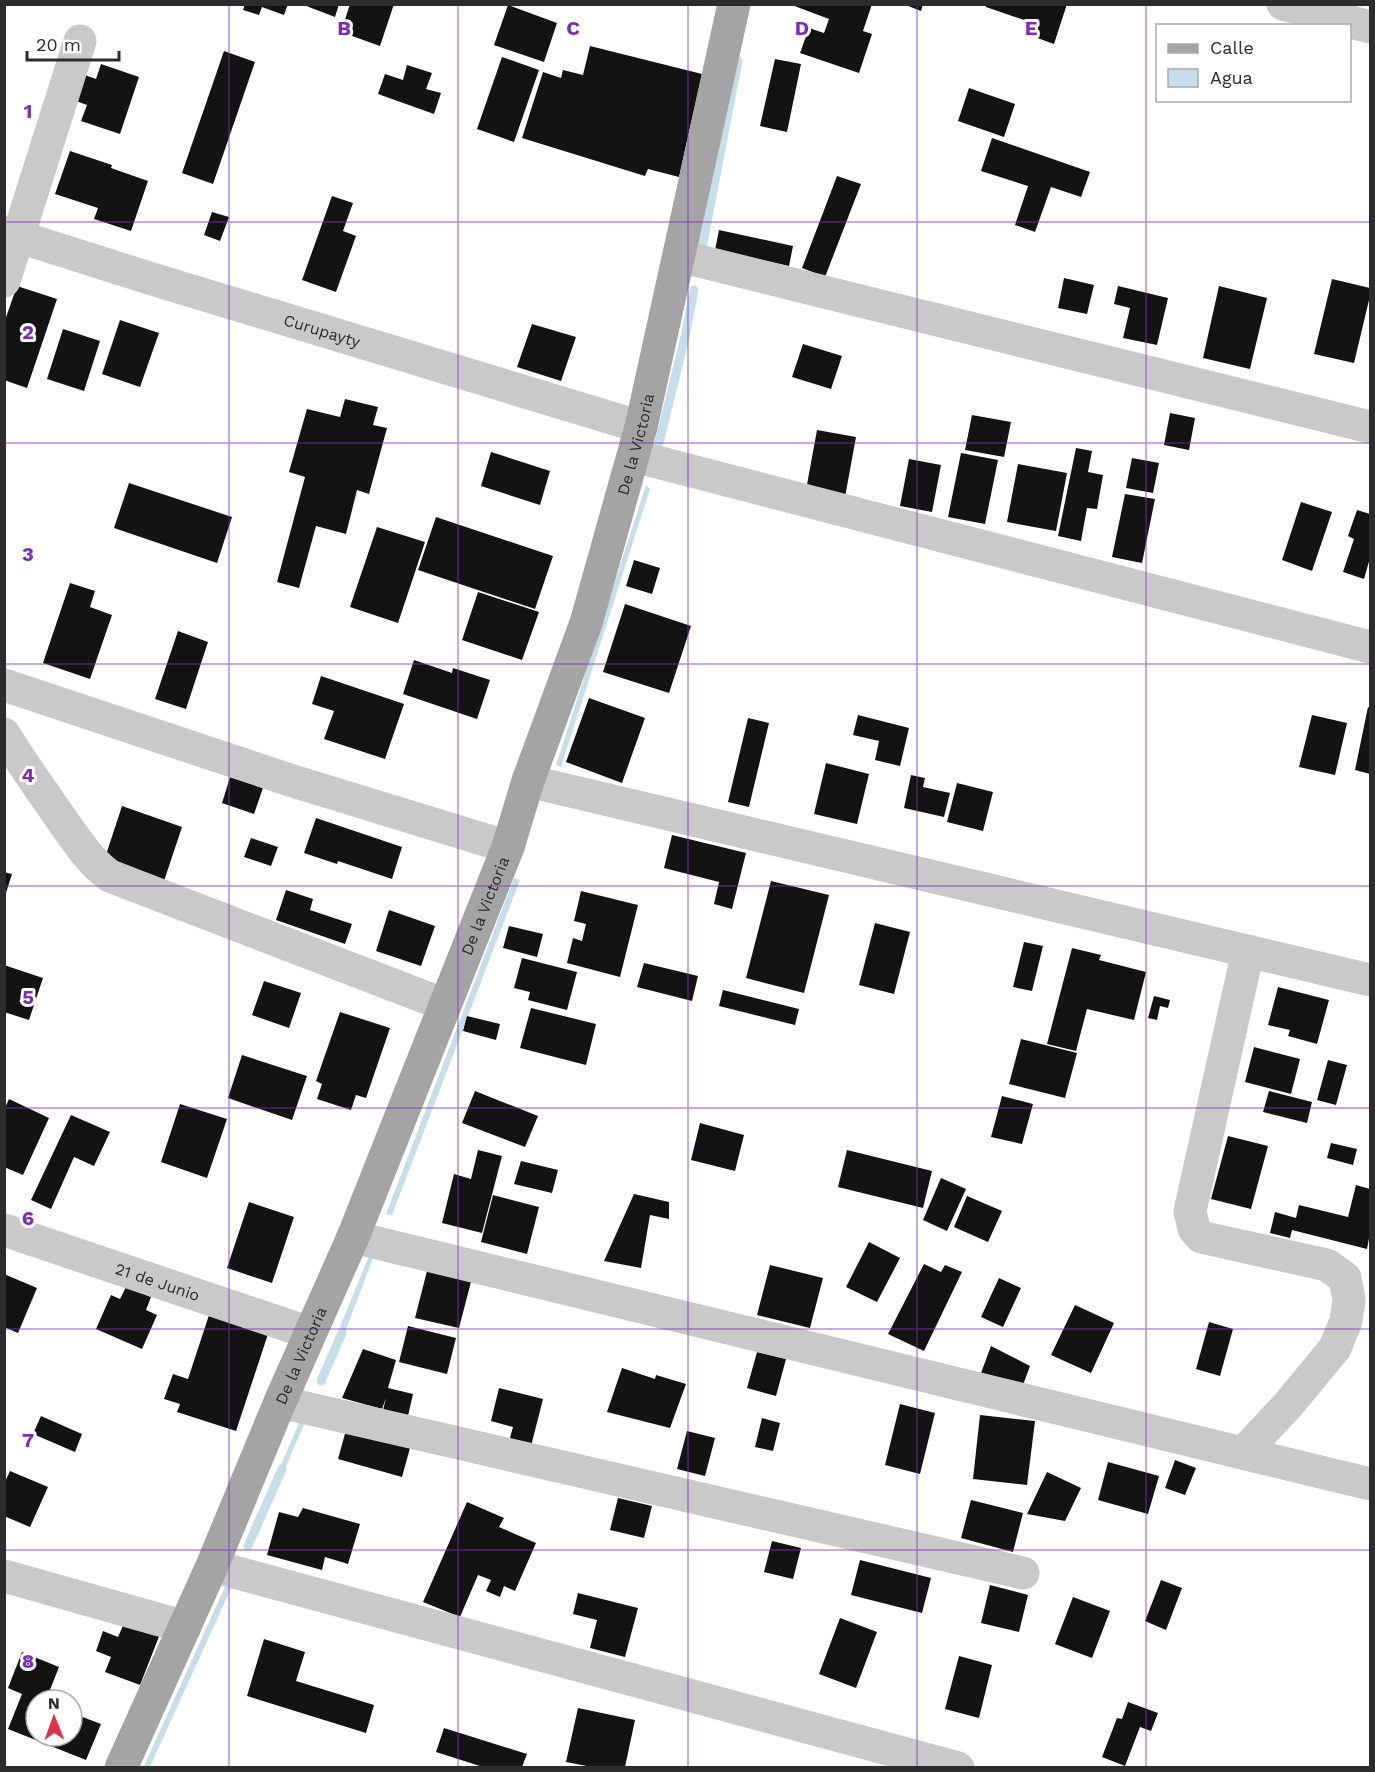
<svg xmlns="http://www.w3.org/2000/svg" width="1375" height="1772" font-family="'Work Sans',sans-serif">
  <rect width="100%" height="100%" fill="#fff"/>
  <path fill="#c5deea" d="M646 485 650 489 561 767 556 765Z
    M514 878 520 880 392 1215 386 1214Z
    M369 1256 373 1258 341 1343 334 1341Z
    M301 1418 306 1420 280 1480 275 1479Z
    M228 1580 234 1582 150 1767 143 1768Z"/>
  <g fill="none" stroke-linecap="round" stroke-linejoin="round">
    <path stroke="#c5deea" stroke-width="9" d="M702 248 738 61
      M659 443 685 337 694 290
      M321 1381 342 1333
      M248 1546 282 1469"/>
  </g>
  <path fill="#131313" d="M245 4H288L284 15 262 7 259 15 243 10Z
    M301 4H339L335 17Z
    M350 4H394L380 46 341 32Z
    M789 4H872L863 31 872 34 859 73 800 53 809 28 824 33 829 19Z
    M903 4H923L921 11Z
    M986 4H1067L1054 44 1029 35 1033 23 986 7Z
    M508 5 557 23 544 62 494 45Z
    M590 46 702 74 679 177 648 169 645 176 522 138 543 72 561 78 563 70 583 75Z
    M224 51 255 62 213 184 182 173Z
    M502 57 539 70 514 142 477 129Z
    M775 59 801 64 787 132 760 126Z
    M101 64 139 77 120 134 81 121 87 105 65 97 74 71 96 79Z
    M407 65 432 73 426 89 441 93 434 114 378 94 385 74 403 80Z
    M969 88 1015 104 1004 137 958 121Z
    M992 138 1090 172 1081 197 1051 187 1035 232 1015 225 1028 186 981 171Z
    M70 151 112 165 111 168 148 181 131 231 94 219 98 208 55 194Z
    M837 176 861 184 825 277 802 268Z
    M332 196 353 203 343 231 356 236 336 292 302 280Z
    M212 212 229 217 220 241 204 235Z
    M719 230 793 246 789 266 715 250Z
    M1064 278 1094 285 1087 314 1058 308Z
    M1332 279 1370 288V296L1354 363 1314 354Z
    M17 286 57 299 27 388 4 380V323Z
    M1118 286 1168 298 1157 345 1123 338 1130 308 1114 304Z
    M1219 286 1267 298 1250 369 1203 358Z
    M120 320 159 333 140 387 102 374Z
    M532 324 576 337 561 381 517 367Z
    M63 329 100 341 84 391 47 379Z
    M803 344 842 356 831 389 792 377Z
    M345 399 378 407 373 425 387 428 369 494 357 490 346 534 316 526 299 588 277 582 305 477 289 472 307 409 340 417Z
    M1170 413 1195 418 1189 450 1164 445Z
    M972 415 1011 422 1004 457 965 450Z
    M817 430 856 437 845 497 806 490Z
    M1076 448 1092 451 1088 472 1103 475 1097 509 1087 508 1081 541 1058 536Z
    M491 452 550 471 540 505 481 486Z
    M961 453 998 460 985 524 948 517Z
    M1132 458 1159 463 1153 493 1126 488Z
    M909 459 941 465 932 512 900 506Z
    M1018 464 1067 473 1056 531 1007 522Z
    M129 483 232 517 217 563 114 528Z
    M1125 494 1155 499 1142 563 1112 557Z
    M1301 502 1332 512 1312 571 1282 560Z
    M1357 510 1370 514V558L1364 579 1343 572 1354 539 1348 536Z
    M436 517 553 556 535 609 418 570Z
    M377 527 425 542 398 623 350 607Z
    M634 560 660 568 652 594 626 586Z
    M70 583 95 591 90 607 112 615 90 679 43 663Z
    M478 592 539 612 522 660 462 640Z
    M625 604 691 626 669 693 603 672Z
    M178 631 208 642 186 709 155 699Z
    M414 660 452 673 453 668 490 680 477 719 403 694Z
    M321 676 404 704 385 759 324 739 334 711 312 704Z
    M589 698 645 718 622 783 566 762Z
    M1368 707 1370 708V774L1355 770Z
    M858 715 909 728 900 766 875 760 879 741 853 735Z
    M1312 715 1347 723 1335 775 1299 767Z
    M748 718 769 723 749 807 728 802Z
    M826 763 869 774 857 824 814 814Z
    M232 771 265 782 254 814 222 803Z
    M911 775 925 778 923 787 950 793 944 817 904 808Z
    M957 783 993 792 983 831 947 822Z
    M122 806 182 827 163 884 103 864Z
    M316 818 402 847 392 879 338 861 337 864 304 853Z
    M672 835 746 853 732 909 714 904 719 882 664 868Z
    M251 838 278 847 271 866 244 857Z
    M4 872 12 874 5 896H4Z
    M771 881 829 895 804 993 746 978Z
    M286 890 313 899 310 910 352 924 345 944 276 920Z
    M581 891 638 905 620 977 567 963 573 938 582 941 586 924 574 921Z
    M389 910 435 926 421 966 376 951Z
    M875 923 910 932 894 994 859 985Z
    M509 926 543 934 537 957 503 948Z
    M1024 942 1043 946 1032 991 1013 987Z
    M1072 948 1101 955 1099 960 1146 972 1134 1020 1087 1009 1076 1051 1047 1044Z
    M522 958 577 972 567 1010 528 1000 530 992 514 988Z
    M644 963 698 976 692 1001 637 987Z
    M4 965 43 978 29 1020 4 1012Z
    M264 981 301 993 289 1028 252 1015Z
    M1278 987 1329 1000 1317 1044 1288 1036 1290 1030 1268 1025Z
    M723 990 799 1009 795 1025 719 1006Z
    M1154 996 1170 1000 1168 1008 1160 1006 1157 1020 1148 1018Z
    M531 1008 596 1024 586 1065 520 1048Z
    M340 1012 390 1028 366 1098 356 1095 351 1110 317 1099 322 1084 316 1081Z
    M467 1016 500 1024 496 1040 463 1031Z
    M1021 1039 1077 1053 1065 1098 1009 1084Z
    M1254 1047 1300 1059 1291 1094 1245 1082Z
    M242 1055 307 1076 292 1120 228 1098Z
    M1328 1060 1347 1065 1336 1105 1317 1100Z
    M475 1091 538 1116 525 1147 462 1123Z
    M1269 1091 1312 1102 1307 1123 1263 1112Z
    M1002 1096 1033 1104 1022 1144 991 1137Z
    M9 1099 49 1118 23 1175 4 1167V1110Z
    M180 1104 227 1119 207 1178 161 1162Z
    M71 1115 110 1132 94 1166 74 1157 51 1209 31 1200Z
    M700 1123 744 1135 735 1171 691 1160Z
    M1228 1136 1268 1146 1251 1209 1211 1199Z
    M1331 1143 1357 1149 1353 1165 1327 1158Z
    M478 1150 502 1156 482 1233 442 1223 454 1174 471 1179Z
    M847 1150 932 1171 923 1208 838 1187Z
    M521 1161 558 1170 552 1193 514 1184Z
    M941 1178 966 1189 947 1231 923 1220Z
    M1356 1185 1370 1189V1233L1367 1249 1292 1230 1290 1238 1270 1233 1275 1212 1296 1218 1299 1205 1348 1217Z
    M634 1194 669 1202V1219L650 1215 641 1268 604 1261Z
    M493 1195 539 1207 527 1254 481 1242Z
    M967 1196 1002 1211 988 1242 954 1227Z
    M249 1202 294 1217 272 1283 227 1268Z
    M869 1242 900 1258 877 1302 846 1287Z
    M924 1264 941 1272 945 1265 962 1272 924 1351 888 1334Z
    M770 1265 823 1278 810 1328 757 1315Z
    M428 1267 472 1278 459 1328 415 1318Z
    M4 1274 37 1288 18 1333 4 1327Z
    M999 1278 1021 1288 1003 1327 981 1317Z
    M126 1287 151 1297 146 1310 157 1315 142 1349 96 1329 111 1295 120 1299Z
    M1075 1305 1114 1323 1091 1373 1051 1355Z
    M210 1312 269 1331 236 1431 177 1412 180 1404 164 1399 173 1374 188 1379Z
    M1209 1322 1233 1329 1220 1376 1196 1369Z
    M408 1326 456 1338 447 1374 399 1362Z
    M991 1346 1030 1366 1023 1385 981 1373Z
    M363 1349 396 1360 388 1388 413 1394 408 1416 383 1410 386 1398 382 1409 342 1398Z
    M757 1352 786 1359 776 1396 747 1388Z
    M622 1368 655 1379 656 1375 686 1384 670 1428 607 1412Z
    M499 1388 543 1399 530 1450 508 1445 513 1427 491 1421Z
    M900 1404 935 1413 920 1474 885 1465Z
    M980 1415 1035 1421 1027 1485 973 1479Z
    M41 1416 82 1434 75 1452 33 1434Z
    M762 1418 780 1423 773 1451 755 1447Z
    M346 1430 410 1448 402 1477 338 1459Z
    M687 1431 715 1438 705 1476 677 1469Z
    M1175 1460 1196 1468 1185 1495 1165 1488Z
    M1108 1462 1159 1476 1148 1514 1098 1500Z
    M10 1471 48 1487 30 1527 4 1516V1484Z
    M1047 1472 1081 1488 1065 1521 1027 1514Z
    M618 1498 652 1506 644 1538 610 1530Z
    M971 1500 1023 1513 1013 1552 961 1538Z
    M467 1502 504 1518 499 1527 536 1543 515 1591 504 1586 500 1597 486 1591 491 1580 478 1575 460 1617 423 1602Z
    M303 1508 360 1524 348 1564 325 1557 322 1570 267 1555 279 1512 298 1517Z
    M772 1541 801 1548 793 1579 764 1572Z
    M860 1560 931 1578 922 1613 851 1595Z
    M1161 1580 1182 1588 1166 1630 1145 1621Z
    M990 1585 1028 1595 1019 1632 981 1623Z
    M578 1593 638 1608 625 1657 590 1648 597 1620 573 1614Z
    M1073 1597 1110 1611 1092 1658 1055 1644Z
    M840 1618 877 1632 856 1688 819 1674Z
    M125 1621 160 1634 140 1685 105 1672 111 1657 96 1651 103 1631 118 1637Z
    M264 1639 305 1652 296 1681 374 1705 366 1733 247 1696Z
    M22 1652 59 1667 46 1700H36V1736H72V1713L101 1724 86 1760 8 1729 22 1694 8 1688Z
    M959 1656 992 1665 979 1718 945 1709Z
    M1128 1702 1158 1713 1151 1731 1140 1727 1125 1766 1102 1757 1117 1718 1122 1719Z
    M578 1708 635 1720 625 1767H592L566 1762Z
    M444 1728 527 1754 522 1767H483L436 1752Z"/>
  <g fill="none" stroke-linecap="round" stroke-linejoin="round">
    <g stroke="#c9c9c9" stroke-width="33">
      <path d="M1283 4 1370 27"/>
      <path id="s1" d="M4 232 149 278 641 427"/>
      <path d="M679 256 1370 427"/>
      <path d="M4 281 80 41"/>
      <path d="M634 456 1370 647"/>
      <path d="M4 685 293 781 508 847"/>
      <path d="M4 734C23 765 44 794 64 823 78 842 90 862 110 876L445 1005"/>
      <path d="M528 781 1370 980"/>
      <path id="s2" d="M4 1230 310 1333"/>
      <path d="M353 1237 1370 1484"/>
      <path d="M280 1402 1023 1573"/>
      <path d="M1243 1453 1288 1405 1335 1348 1346 1321 1349 1300 1345 1278 1327 1265 1201 1237 1194 1229 1190 1211 1248 951"/>
      <path d="M212 1566 958 1768"/>
      <path d="M4 1576 185 1627"/>
    </g>
    <path stroke="#a4a4a4" stroke-width="33" id="s3" d="M121 1768 212 1566 280 1402 353 1237 508 847 528 781 586 623 641 427 734 4"/>
  </g>
  <path fill="none" stroke="#7b2cbf" stroke-width="1.5" stroke-opacity="0.55" d="M229 4V1768M458 4V1768M688 4V1768M917 4V1768M1146 4V1768M4 222H1370M4 443H1370M4 664H1370M4 886H1370M4 1108H1370M4 1329H1370M4 1550H1370"/>
  <g text-anchor="middle" stroke-width="6" stroke-linejoin="round" paint-order="stroke">
    <g font-size="16" fill="#2c2c2c" stroke="#fff">
      <text dy="6" stroke="none"><textPath href="#s1" startOffset="333">Curupayty</textPath></text>
      <text dy="6" stroke="none"><textPath href="#s3" startOffset="1422">De la Victoria</textPath></text>
      <text dy="6" stroke="none"><textPath href="#s3" startOffset="936">De la Victoria</textPath></text>
      <text dy="6" stroke="none"><textPath href="#s2" startOffset="162">21 de Junio</textPath></text>
      <text dy="6" stroke="none"><textPath href="#s3" startOffset="450">De la Victoria</textPath></text>
    </g>
  </g>
  <g font-size="20" text-anchor="middle" font-weight="bold" fill="#7b2cbf" stroke="#fff" stroke-width="6" stroke-linejoin="round" paint-order="stroke">
    <text x="344" y="35">B</text>
    <text x="573" y="35">C</text>
    <text x="802" y="35">D</text>
    <text x="1031" y="35">E</text>
    <text x="28" y="118">1</text>
    <text x="28" y="339">2</text>
    <text x="28" y="561">3</text>
    <text x="28" y="782">4</text>
    <text x="28" y="1004">5</text>
    <text x="28" y="1225">6</text>
    <text x="28" y="1447">7</text>
    <text x="28" y="1668">8</text>
  </g>
  <rect width="1375" height="1772" fill="none" stroke="#2c2c2c" stroke-width="12"/>
  <rect x="1156" y="24" width="195" height="78" fill="#ffffff" stroke="#ababab" stroke-width="1.5"/>
  <rect x="1168" y="44" width="30" height="9" fill="#a4a4a4" stroke="#ababab" stroke-width="1.5"/>
  <text x="1210" y="54" font-size="18" fill="#2c2c2c">Calle</text>
  <rect x="1168" y="69" width="30" height="18" fill="#c5deea" stroke="#ababab" stroke-width="1.5"/>
  <text x="1210" y="84" font-size="18" fill="#2c2c2c">Agua</text>
  <g transform="translate(54 1718) rotate(359)"><circle r="28" fill="#ffffff" stroke="#ababab" stroke-width="1.5"/>
  <path d="M0-4.5L10 22L0 15L-10 22Z" fill="#e22f4a"/>
  <text y="-9" font-size="16" font-weight="bold" text-anchor="middle" fill="#2c2c2c">N</text>
  </g>
  <path d="M27 51v9h92v-9" fill="none" stroke="#2c2c2c" stroke-width="3"/>
  <text x="36" y="51" font-size="18" fill="#2c2c2c" stroke="#ffffff" stroke-width="4.5" paint-order="stroke">20 m</text>
</svg>
